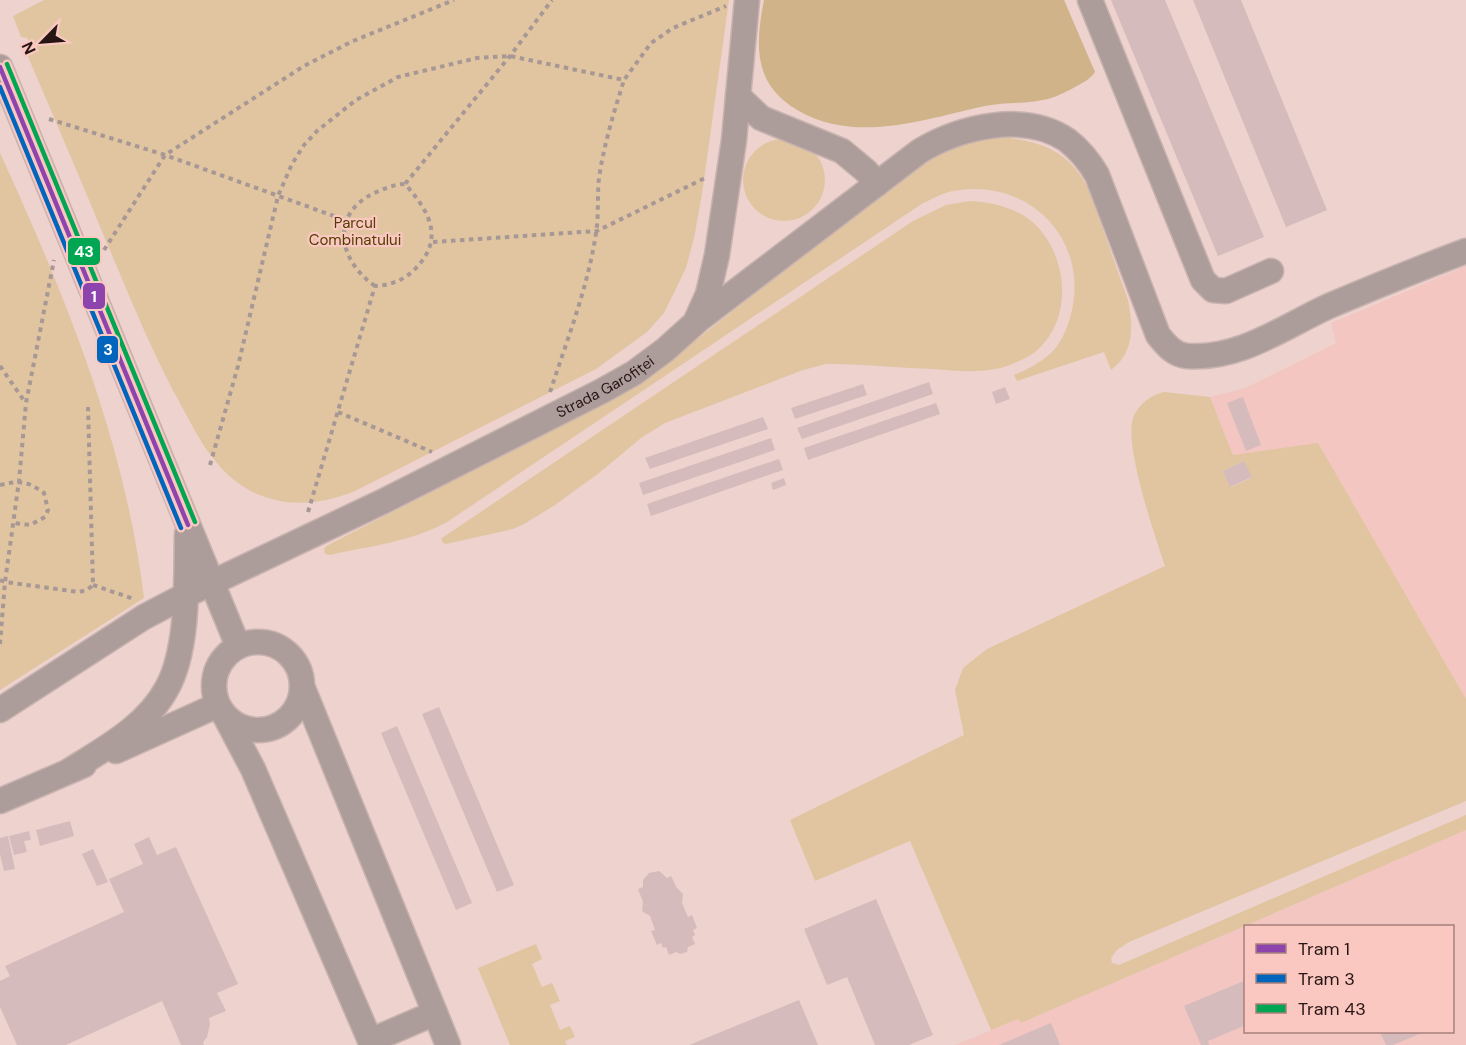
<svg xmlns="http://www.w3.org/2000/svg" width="1466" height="1045" font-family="'DM Sans',sans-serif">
  <rect width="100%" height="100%" fill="#edd2ce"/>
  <path fill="#f3c6c1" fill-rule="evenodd" d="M1466 266V699L1318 444 1233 455 1210 397 1243 389 1336 343 1331 323Z
    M1466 830V1045H955L1018 1019 1021 1023ZM1246 926H1452V1032H1246Z"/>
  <path fill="#e1c5a0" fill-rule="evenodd" d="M44 0H729L702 194 694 238 686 268 664 313 647 332 596 369 355 491C316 507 274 509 238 483 212 464 197 435 182 407 152 353 130 297 106 241 80 178 53 115 26 52L31 48 27 38 21 37 13 16Z
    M1000 137C1042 141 1070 151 1089 190L1128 300C1133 326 1135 352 1111 370L1104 352 1017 381 1014 375C1029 369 1042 362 1053 351 1063 340 1069 324 1072 310 1088 236 1026 177 953 191 942 193 933 199 923 203L447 522C411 542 369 546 330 555L325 554 324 548 330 544 589 411 658 369 691 344 927 158 967 140Z
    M743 180a41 41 0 1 1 82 0a41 41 0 1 1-82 0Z
    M0 153C65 295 125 441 144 598L0 690Z
    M970 201C991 202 1013 207 1030 220 1065 248 1074 309 1044 343 1036 354 1022 360 1010 365 986 374 959 371 933 369 902 368 870 365 838 364H826L803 370 665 423 641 438 599 473 555 505 524 524 513 529 446 544 443 543 441 539 445 536 913 221 946 205Z
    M1164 392 1210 397 1233 455 1318 443 1466 699V801L1129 942 1117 950 1111 958 1112 963 1119 965 1466 815V830L1021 1023 1018 1019 991 1030 910 841 815 881 790 820 964 735 955 690 963 668 987 649 1165 566C1155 536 1124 446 1133 418 1138 404 1151 395 1164 392ZM1244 461 1251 478 1231 487 1223 471Z
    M536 944 542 959 532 964 542 987 552 983 560 1001 550 1005 560 1030 570 1026 575 1037 565 1041 567 1045H510L478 968Z"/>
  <path fill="#d1b389" d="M764 0H1064L1095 72C1090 79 1084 82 1077 86 1068 91 1058 96 1048 99 1027 104 1006 102 985 106 925 119 857 144 799 111 753 85 755 46 764 0Z"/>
  <path fill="#d5bbbc" d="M1111 0H1165L1264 237 1218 256Z
    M1193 0H1241L1327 210 1286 227Z
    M929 382 933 394 802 439 797 428Z
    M863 384 867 395 795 419 791 408Z
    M1005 387 1010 399 996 404 992 392Z
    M1243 397 1261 445 1246 451 1227 403Z
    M936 403 940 414 808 460 804 448Z
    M763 417 768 429 650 469 645 458Z
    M771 438 775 450 643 495 639 483Z
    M779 459 783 470 651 516 647 504Z
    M1244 461 1252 477 1230 487 1223 471Z
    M784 478 786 485 773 490 771 483Z
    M439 707 514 885 497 892 422 714Z
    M397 726 472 903 456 910 381 733Z
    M70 821 74 836 40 846 36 830Z
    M29 831 31 840 24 841 27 852 14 855 9 836Z
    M8 836 15 869 4 871 0 854V838Z
    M149 837 157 855 176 847 238 984 217 993 226 1011 209 1018 210 1024 207 1037 203 1042 204 1045H181L162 1001 66 1045H17L0 1007V981L10 976 5 966 124 912 109 879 143 864 134 844Z
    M93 849 108 882 97 886 82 854Z
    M659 871 667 878 671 876 677 888 683 894 682 903 688 917 692 915 697 928 693 930 695 935 692 937 695 944 688 947 687 952 680 954 676 952 669 955 666 947 663 948 661 943 657 945 651 931 655 930 650 916 642 911 643 902 638 889 643 887V880L649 873Z
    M876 899 933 1035 909 1045H875L847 977 827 985 804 929Z
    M1246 980V1025L1208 1041 1209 1045H1201L1184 1006Z
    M799 1000 818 1045H689Z
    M1051 1023 1060 1045H999Z
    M1380 1032H1424L1393 1045H1386Z"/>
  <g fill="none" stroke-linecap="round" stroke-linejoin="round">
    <defs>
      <g id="minor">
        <path d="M1090 0 1203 280 1213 290 1226 291 1271 271"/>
        <path d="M0 67 238 646"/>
        <path d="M738 96 761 118 842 151 866 171 877 184"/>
        <path d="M697 321 920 151C960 127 1025 111 1067 140 1080 150 1089 161 1097 175L1158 335C1166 345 1174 355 1187 356 1240 360 1283 327 1329 306 1374 287 1420 268 1466 251"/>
        <circle cx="258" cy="686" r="44"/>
        <path d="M302 686 448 1045"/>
        <path id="s1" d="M0 710 144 617 186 595 384 501 602 391 634 373 665 350 695 323 708 294 717 255 734 140 747 0"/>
        <path d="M225 716 253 769 372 1045"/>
        <path d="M116 751 218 705"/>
        <path d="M69 771C104 749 147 726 167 688 189 649 186 579 187 534"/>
        <path d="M0 801 84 765"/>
        <path d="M370 1041 435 1013"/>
      </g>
    </defs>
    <use href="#minor" stroke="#c7b2af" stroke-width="27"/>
    <path stroke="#a79896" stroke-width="4" stroke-dasharray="4.5 4.5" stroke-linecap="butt" d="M49 119 165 155 345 220
      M433 242 597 231 707 177
      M104 250 165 155 304 66 353 41 454 0
      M375 286C339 261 329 215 374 193 384 189 394 184 405 184
      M0 366 25 402
      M550 392C567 340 588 287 596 233 599 215 597 196 599 178 604 144 614 112 624 80
      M338 412 432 452
      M210 465 238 366 278 196 292 164 304 145 317 131 356 100 398 77 477 58 510 56 624 80 651 43 673 28 726 6
      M0 485C20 480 27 481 44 493L48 510 45 517 30 525 14 523
      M308 512 375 286C391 285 405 280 416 268 445 238 429 211 405 184L510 56 552 0
      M0 580 5 582 79 592 87 590 93 585 88 407
      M93 585 134 599
      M0 644 5 582 19 481 26 403 54 260"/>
    <use href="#minor" stroke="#ac9c9a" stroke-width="24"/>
    <defs>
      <path id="tram-1" d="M0 67 188 525"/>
      <path id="tram-2" d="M0 87 181 528"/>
      <path id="tram-3" d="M7 64 195 522"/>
    </defs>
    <use href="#tram-1" stroke="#fac7c1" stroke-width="9"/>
    <use href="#tram-2" stroke="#fac7c1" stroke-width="9"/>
    <use href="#tram-3" stroke="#fac7c1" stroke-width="9"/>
    <use href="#tram-1" stroke="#8e44ad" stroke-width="4.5"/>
    <use href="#tram-2" stroke="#0065bd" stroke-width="4.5"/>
    <use href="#tram-3" stroke="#00a651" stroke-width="4.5"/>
  </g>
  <g text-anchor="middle" stroke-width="4.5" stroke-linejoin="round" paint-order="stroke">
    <g font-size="15" fill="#533d00" stroke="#fac7c1">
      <text x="355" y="228">Parcul<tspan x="355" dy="17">Combinatului</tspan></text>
    </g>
    <g font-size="15" fill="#271514" stroke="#fac7c1">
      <text dy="5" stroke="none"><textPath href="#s1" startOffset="687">Strada Garofiței</textPath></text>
    </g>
  </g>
  <g stroke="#fac7c1" stroke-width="2">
    <rect x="67" y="237" width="34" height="29" rx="6" fill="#00a651"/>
    <rect x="82" y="282" width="24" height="28" rx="6" fill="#8e44ad"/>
    <rect x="96" y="335" width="23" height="29" rx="6" fill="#0065bd"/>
  </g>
  <g font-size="16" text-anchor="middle" font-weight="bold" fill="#fff">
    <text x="84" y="257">43</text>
    <text x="94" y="302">1</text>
    <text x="108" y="355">3</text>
  </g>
  <rect x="1244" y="925" width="210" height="108" fill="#fac7c1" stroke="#a6807c" stroke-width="1.5"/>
  <rect x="1256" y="944" width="30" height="9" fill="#8e44ad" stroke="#a6807c" stroke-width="1.5"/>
  <text x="1298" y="955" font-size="18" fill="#271514">Tram 1</text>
  <rect x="1256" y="974" width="30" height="9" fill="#0065bd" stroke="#a6807c" stroke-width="1.5"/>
  <text x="1298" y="985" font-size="18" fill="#271514">Tram 3</text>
  <rect x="1256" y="1004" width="30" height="9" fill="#00a651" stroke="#a6807c" stroke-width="1.5"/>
  <text x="1298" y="1015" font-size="18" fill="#271514">Tram 43</text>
  <g transform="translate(42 42) rotate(245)" stroke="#fac7c1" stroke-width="4.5" paint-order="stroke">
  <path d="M0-4.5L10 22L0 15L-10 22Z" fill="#271514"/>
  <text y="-9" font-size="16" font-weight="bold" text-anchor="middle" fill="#271514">N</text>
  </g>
</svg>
